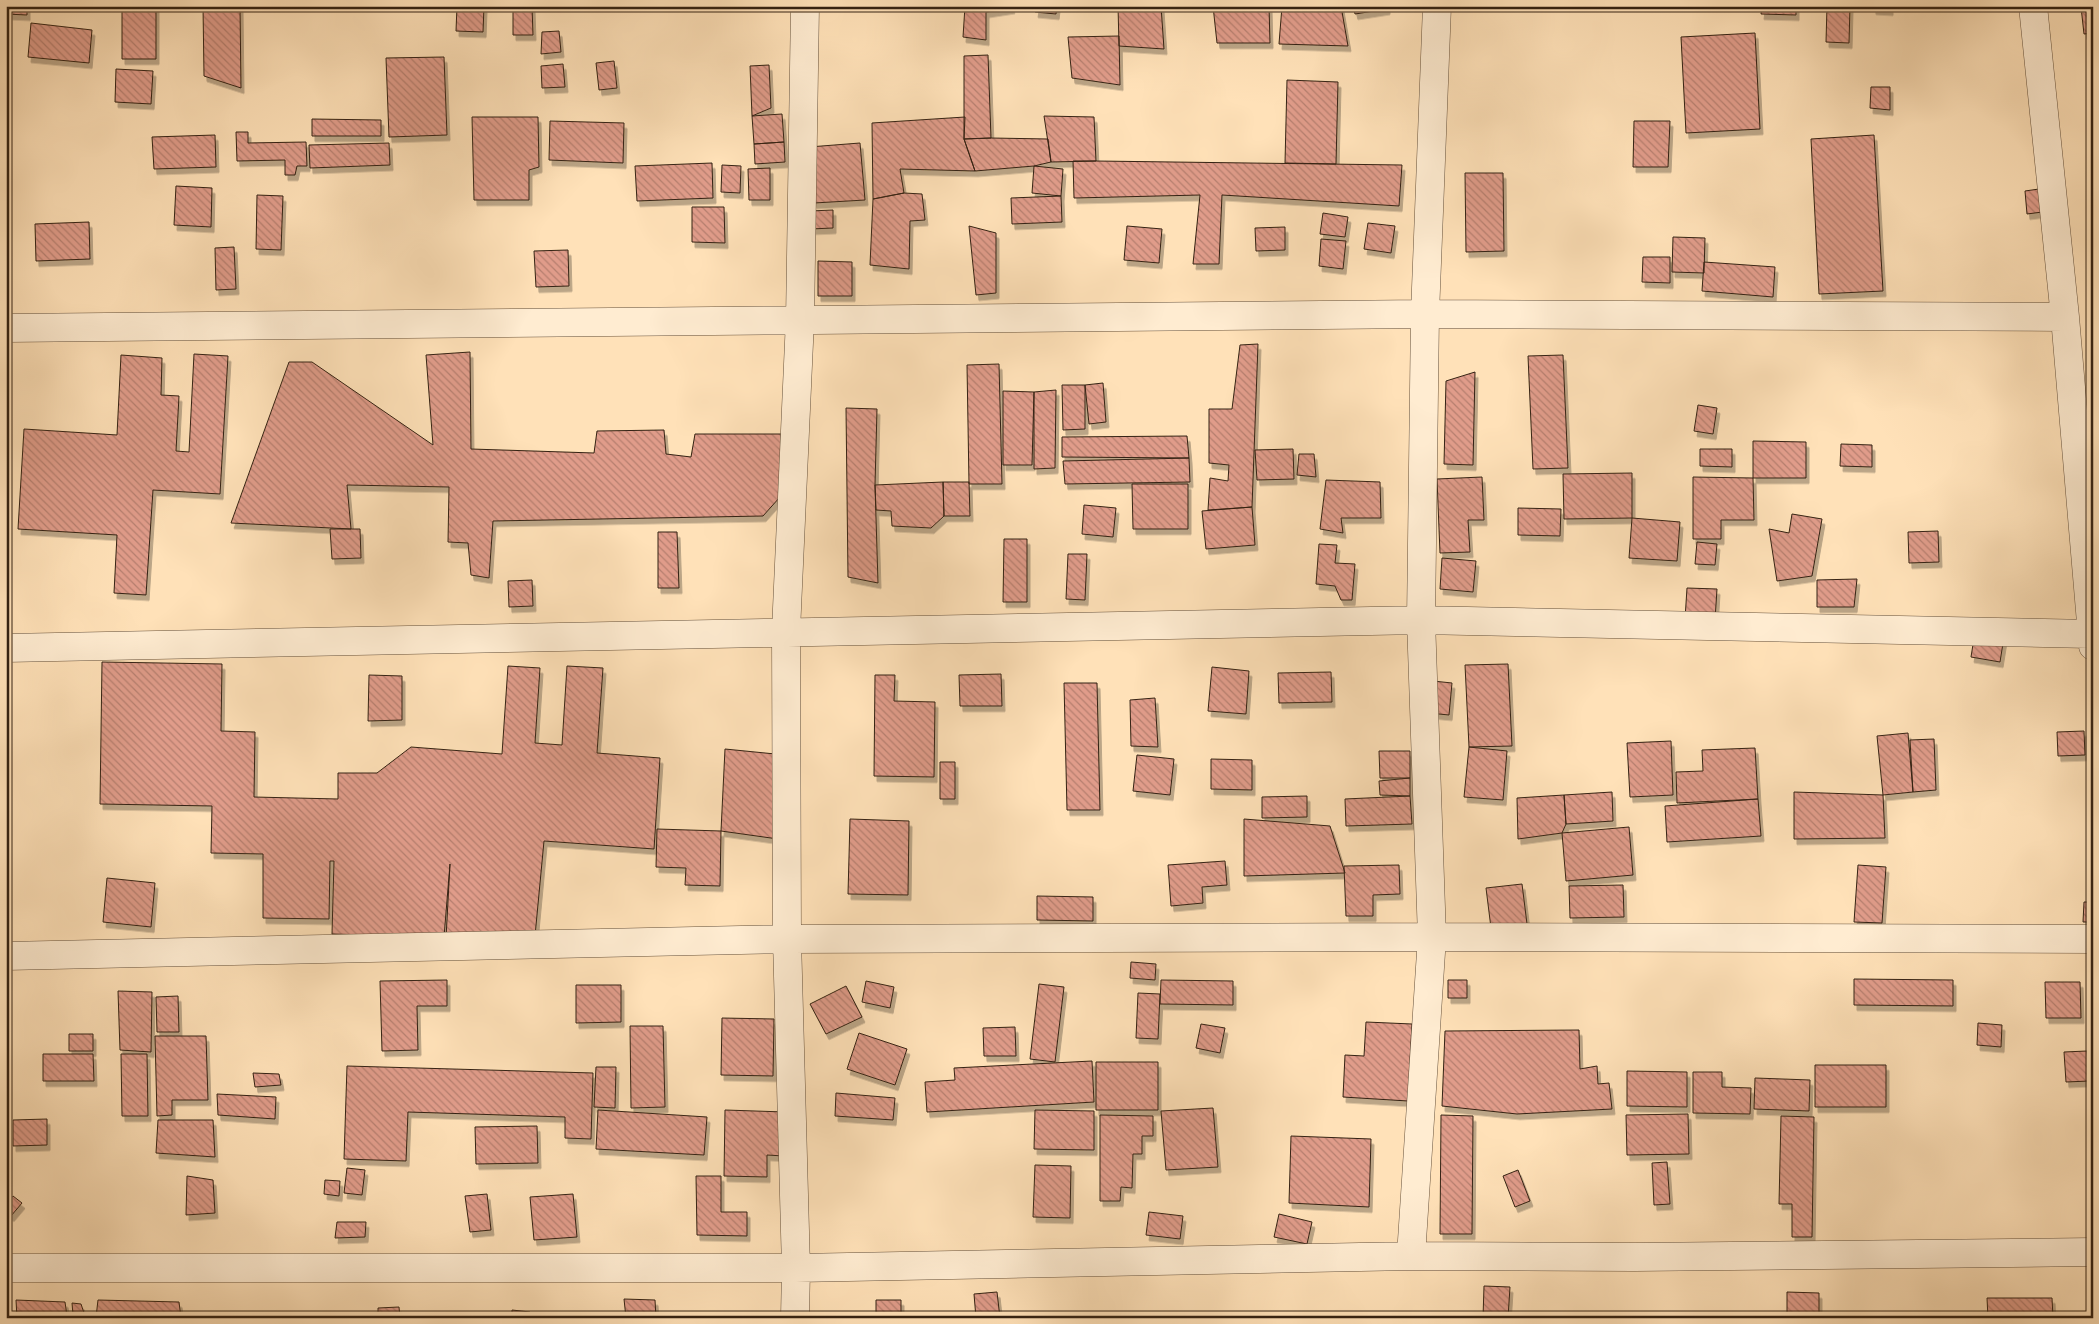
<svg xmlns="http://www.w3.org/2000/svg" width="2099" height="1324" font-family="'Libre Bodoni',serif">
  <defs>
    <pattern id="building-back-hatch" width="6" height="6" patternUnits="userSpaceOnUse" patternTransform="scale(1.25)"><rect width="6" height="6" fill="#e09c8a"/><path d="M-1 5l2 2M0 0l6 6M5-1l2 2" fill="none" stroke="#b67f6f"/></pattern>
    <filter id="shadow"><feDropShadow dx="3" dy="5.5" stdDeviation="0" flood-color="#0004"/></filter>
  </defs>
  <rect width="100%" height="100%" fill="#ffe1b8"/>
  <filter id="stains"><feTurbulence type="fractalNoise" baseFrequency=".004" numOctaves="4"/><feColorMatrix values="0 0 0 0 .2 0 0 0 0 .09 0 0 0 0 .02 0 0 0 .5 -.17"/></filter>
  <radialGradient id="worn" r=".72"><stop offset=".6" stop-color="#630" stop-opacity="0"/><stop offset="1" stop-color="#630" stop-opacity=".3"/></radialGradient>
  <path fill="url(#building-back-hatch)" stroke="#342212" filter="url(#shadow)" d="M6 6H27V15L6 14Z
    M122 6H156V59H122Z
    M203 6H240L241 88 204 76Z
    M457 6H484L483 32 456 31Z
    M513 6H532L533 35H513Z
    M965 6H1011L1012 8 986 12V40L963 37Z
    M1036 6H1057L1056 14 1035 12Z
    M1118 6H1161L1164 49 1119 46Z
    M1213 6H1269L1270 43H1217Z
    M1282 6H1341L1348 46 1279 44Z
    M1353 6H1387V9L1355 14Z
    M1762 6H1796V15L1761 14Z
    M1827 6H1850L1849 43 1826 42Z
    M1873 6H1890V10L1873 9Z
    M2093 6V33L2084 34 2081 7Z
    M31 23 92 30 89 63 28 57Z
    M559 31 561 52 541 54 542 32Z
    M1755 33 1760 129 1686 133 1681 37Z
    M1119 36 1120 85 1072 78 1068 37Z
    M988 55 991 138 964 139V56Z
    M444 57 447 135 389 137 386 58Z
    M614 61 617 88 599 90 596 63Z
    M563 64 565 87 542 88 541 66Z
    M769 65 771 108 752 116 750 66Z
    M116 69 153 71 151 104 115 102Z
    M1287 80 1338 82 1336 164 1285 163Z
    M1871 87H1890V110L1870 108Z
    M782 114 784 142 754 144 752 116Z
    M1044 116 1094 117 1096 161 1051 162Z
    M472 117H538L539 167 529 170V200H474Z
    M965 117 964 139 975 171 900 169 904 193 873 199 872 123Z
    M312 119 381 120V136H312Z
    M550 121 624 123 623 163 549 160Z
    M1634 121H1670L1668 167H1633Z
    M236 132H248V143L306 142 307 166H297L295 175H285V160L237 161Z
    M215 135 216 167 154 169 152 137Z
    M1874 135 1883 291 1819 294 1811 139Z
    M991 138 1048 139 1051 162 1034 166 975 171 964 139Z
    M784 142 785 162 755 164 754 144Z
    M389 143 390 165 310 168 309 145Z
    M860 143 865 200 814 203 809 147Z
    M1073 161H1096L1402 165 1399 206 1222 195 1219 264H1193L1200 195 1074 198Z
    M712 163 713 198 637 201 635 166Z
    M722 165 741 166 740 193 721 192Z
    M1034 166 1063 169 1061 196 1032 193Z
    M770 168V200H749L748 169Z
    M1465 173H1503L1504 251 1466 252Z
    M176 186 212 188 211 227 174 225Z
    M2046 188 2050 211 2027 214 2025 191Z
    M904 193 922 194 925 220 910 221 909 269 870 265 873 199Z
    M257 195 283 196 281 250 256 249Z
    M1061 196 1062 222 1012 224 1011 198Z
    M692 207H724L725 243 692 242Z
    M833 210V228L810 229V211Z
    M1323 213 1348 217 1345 237 1320 234Z
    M89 222 90 259 36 261 35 224Z
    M1368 223 1395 226 1391 253 1364 249Z
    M969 226 996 233V293L976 295Z
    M1127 226 1162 229 1159 263 1124 260Z
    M1285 227V250L1256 251 1255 228Z
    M1673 237 1705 238 1704 273 1672 272Z
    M1321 239 1346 241 1343 269 1319 266Z
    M234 247 236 289 216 290 215 248Z
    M568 250 569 286 536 287 534 251Z
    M1643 257H1670V283L1642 282Z
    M818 261 852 262V296H818Z
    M1704 262 1775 267 1773 297 1702 291Z
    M1258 344 1252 507 1208 510 1210 478 1228 481 1229 465 1209 463V409H1232L1240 345Z
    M470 352 471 449 594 453 597 431 664 430 666 454 691 457 695 434H781L780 497 763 516 493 521 489 578 471 575 468 543 448 542 449 487 347 485 351 529 231 523 289 362H312L433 445 426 355Z
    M194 354 228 356 220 494 153 490 146 595 114 593 117 535 18 529 24 429 117 435 121 355 162 358 161 395 179 396 176 451 189 452Z
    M1563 355 1568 468 1533 469 1528 356Z
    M999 364 1002 484H969L967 365Z
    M1475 372 1473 465 1444 464 1446 381Z
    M1103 383 1106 422 1089 424 1085 385Z
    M1062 385H1085V429L1063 430Z
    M1056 390 1055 468 1034 469V392Z
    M1003 391 1034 392 1032 465H1003Z
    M1698 405 1717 408 1713 434 1694 431Z
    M846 408 877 409 875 485 878 583 848 577Z
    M1187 436 1189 458 1062 457V437Z
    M1753 441 1806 442V478H1753Z
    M1841 444 1872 445V467L1840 466Z
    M1293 449 1294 479 1257 480 1255 450Z
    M1700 449H1732V467L1700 466Z
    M1299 454H1314L1316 477 1297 475Z
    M1189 458 1190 482 1065 484 1063 461Z
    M1632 473V518L1564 519 1563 474Z
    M1482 477 1484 520H1468L1470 552 1440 553 1437 479Z
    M1693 477 1753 478 1754 520H1721V539H1693Z
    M1326 480 1380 482 1381 518H1341L1343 533 1320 529Z
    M943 482H969L970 516H944Z
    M943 482 944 516 931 528 892 526 891 511 876 510 875 485Z
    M1132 484H1188V529H1133Z
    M1084 505 1116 508 1113 537 1082 534Z
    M1252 507 1255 545 1206 549 1202 511Z
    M1518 508 1561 509 1560 536 1518 535Z
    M1792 514 1822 519 1812 576 1777 581 1769 529 1789 533Z
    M1632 518 1680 522 1677 561 1629 558Z
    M330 529H360L361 558 332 559Z
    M1938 531 1939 562 1909 563 1908 532Z
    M658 532H677L679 588H658Z
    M1004 539H1027V602H1003Z
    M1697 542 1717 544 1715 565 1695 564Z
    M1319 544 1337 545 1335 563 1355 564 1352 600H1341L1335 586 1316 584Z
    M1068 554H1087L1085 600 1066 599Z
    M1442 558 1476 561 1473 592 1440 589Z
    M1857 579 1854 607H1817V580Z
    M532 580 533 606 509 607 508 581Z
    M1687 588 1717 589 1715 620 1685 619Z
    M1975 632 2004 637 2000 662 1971 657Z
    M102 662 222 664 221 731 255 732 254 797 338 799V773H377L411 747 502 754 508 666 540 668 535 743 562 745 567 666 603 668 597 753 660 758 654 849 544 841 535 936 446 938 450 864 444 937 332 934 334 861H330L329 919 263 918V854L211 853 212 806 100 804Z
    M1508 664 1512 746 1469 747 1465 665Z
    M1212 667 1249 671 1246 714 1208 711Z
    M1331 672 1332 702 1279 703 1278 673Z
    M1001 674 1002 706H960L959 675Z
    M369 675 402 676V720L368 721Z
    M875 675H895L894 701 935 702 934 777 874 776Z
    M1433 681 1452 683 1449 715 1429 713Z
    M1064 683H1097L1100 810H1067Z
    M1155 698 1158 747 1131 746 1130 700Z
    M2084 731 2085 755 2058 756 2057 732Z
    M1908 733 1913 792 1883 795 1877 736Z
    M1934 739 1936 790 1913 792 1910 740Z
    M1671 741 1673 795 1630 797 1627 743Z
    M1469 747 1507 751 1503 800 1464 797Z
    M1755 748 1758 799 1677 803 1676 772 1703 771 1702 750Z
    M725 749 785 755 778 839 721 831Z
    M1379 751H1410V778H1380Z
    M1137 755 1174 759 1170 795 1133 791Z
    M1211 759 1252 760V790L1211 789Z
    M940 762H955V799H940Z
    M1410 778V796L1380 795 1379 781Z
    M1612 792 1613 821 1566 824 1564 795Z
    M1794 792 1883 795 1885 838 1794 839Z
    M1564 795 1566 824 1562 833 1518 839 1517 798Z
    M1307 796V817L1262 818V797Z
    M1410 796 1412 824 1346 826 1345 799Z
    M1758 799 1761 836 1667 842 1665 806Z
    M850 819 909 821 908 895 848 894Z
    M1244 819 1330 826 1345 873 1244 876Z
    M1629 827 1633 875 1566 881 1562 833Z
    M657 829 721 831 720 886 685 885 686 868 656 867Z
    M1225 861 1227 885 1202 887 1203 903 1171 906 1168 865Z
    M1399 865 1400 894 1373 895V916H1346L1344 866Z
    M1858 865 1886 867 1882 923 1854 922Z
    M107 878 155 883 151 927 103 922Z
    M1522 884 1527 924 1491 928 1486 888Z
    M1623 885 1624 917 1570 918 1569 886Z
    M1037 896 1093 897V921L1037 920Z
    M2084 902H2093V922H2083Z
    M1131 962 1156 964 1155 980 1130 978Z
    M1854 979 1953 980V1006L1854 1005Z
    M447 980V1006H417L418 1050 382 1051 380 981Z
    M1161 980 1233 981V1005L1160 1004Z
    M1448 980H1467V998H1448Z
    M866 981 894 987 890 1008 862 1002Z
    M2045 982H2080L2081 1018H2046Z
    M1039 984 1064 987 1055 1062 1030 1059Z
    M576 985H621V1022L576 1023Z
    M846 986 862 1017 826 1034 810 1004Z
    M118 991 152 992 151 1052 120 1050Z
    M1138 993 1160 994 1158 1039 1136 1038Z
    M178 996 179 1032H157L156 997Z
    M722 1018 774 1019 773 1076 721 1075Z
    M1366 1022 1412 1024 1408 1101 1343 1097 1345 1055 1364 1056Z
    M1978 1023 2002 1025 2001 1047 1977 1045Z
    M1201 1024 1225 1028 1220 1053 1196 1048Z
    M630 1026H663L665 1107 631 1108Z
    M1015 1027 1016 1056H984L983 1028Z
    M1579 1030 1580 1069 1597 1066 1598 1084 1609 1083 1612 1109 1517 1114 1442 1106 1445 1031Z
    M859 1033 907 1049 895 1085 847 1069Z
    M69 1034H93V1051H69Z
    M155 1036H206L208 1100H172V1115L157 1116Z
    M2087 1051 2089 1081 2066 1082 2064 1052Z
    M43 1054H93L94 1081H43Z
    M121 1054H147L148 1116H122Z
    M1092 1061 1094 1102 927 1112 925 1082 955 1080 954 1068Z
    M1096 1062H1158V1110H1096Z
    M1815 1065H1886V1107H1815Z
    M347 1066 593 1073 591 1139 565 1138V1117L408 1112 406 1161 344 1159Z
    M596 1067H616L615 1108 594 1107Z
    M1627 1071 1687 1072V1107L1627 1106Z
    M1693 1072H1722V1087L1751 1088 1750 1114 1693 1113Z
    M253 1073 279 1074 281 1085 255 1087Z
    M1755 1078 1810 1080 1809 1111 1754 1109Z
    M836 1093 895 1098 893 1120 835 1116Z
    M217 1094 276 1097 275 1119 218 1115Z
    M1213 1108 1218 1167 1166 1170 1161 1111Z
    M598 1110 707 1117 704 1155 596 1149Z
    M725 1110 785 1112 784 1156 767 1155V1177L724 1176Z
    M1035 1110 1094 1111V1150L1034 1149Z
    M1688 1114 1689 1154 1627 1155 1626 1115Z
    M1100 1115 1153 1116V1136H1142V1154H1133L1132 1188 1121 1187 1120 1201H1100Z
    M1441 1115 1473 1116 1472 1234H1440Z
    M1781 1116 1814 1117 1812 1237H1792V1204H1779Z
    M47 1119V1145L13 1146V1120Z
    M158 1120H213L215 1157 156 1153Z
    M537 1126 538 1163 476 1164 475 1127Z
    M1291 1136 1371 1139 1369 1207 1289 1203Z
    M1667 1162 1670 1204 1654 1205 1652 1163Z
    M1035 1165 1071 1166 1070 1218 1033 1217Z
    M347 1168 365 1170 362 1195 344 1193Z
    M1518 1170 1530 1201 1515 1207 1503 1176Z
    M187 1176 213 1180 215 1213 186 1215Z
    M696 1176H721V1212H747V1236L697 1235Z
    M325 1180 340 1181 339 1196 324 1194Z
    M487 1194 491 1230 470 1232 465 1196Z
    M573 1194 577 1237 534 1240 530 1197Z
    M13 1196 22 1203 11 1216 6 1213V1204Z
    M1149 1212 1183 1216 1180 1239 1146 1235Z
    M1279 1214 1312 1222 1307 1244 1274 1237Z
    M337 1222H366L365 1237 335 1238Z
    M1484 1286 1510 1287 1508 1318H1483Z
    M997 1292 1000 1318H976L974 1294Z
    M1787 1292 1819 1293V1318H1787Z
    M1987 1298H2052L2053 1318H1988Z
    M624 1299 655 1300 656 1318H626Z
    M16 1300 65 1302 67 1316 17 1318Z
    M98 1300 179 1302 181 1318 96 1317Z
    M876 1300H901V1318H876Z
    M72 1303 81 1304 84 1313 73 1315Z
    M6 1305H8L13 1316H6Z
    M399 1307 400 1318H378V1308Z
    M512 1310 530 1312 531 1318H512Z"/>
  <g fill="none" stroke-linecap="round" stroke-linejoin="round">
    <defs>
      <path id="minor" d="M2033 6 2065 317 2093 646
        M6 328 1425 314 2065 317
        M6 648 1421 620 2091 634
        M6 956 787 939 1432 937 2093 939
        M1411 1256 1432 937 1421 620 1425 314 1437 6
        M6 1268H796L1411 1256 1635 1257 2093 1252
        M795 1318 796 1268 787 939 786 631 800 320 805 6"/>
    </defs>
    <use href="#minor" stroke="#67523c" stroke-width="29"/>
    <use href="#minor" stroke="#ffecd1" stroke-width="28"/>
  </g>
  <rect width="2099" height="1324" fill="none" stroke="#ffe1b8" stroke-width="25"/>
  <rect x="8" y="8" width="2084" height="1309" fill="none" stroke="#342212" stroke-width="2.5"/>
  <rect x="12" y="12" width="2074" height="1299" fill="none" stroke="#342212"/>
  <rect width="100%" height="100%" filter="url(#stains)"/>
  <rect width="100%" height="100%" fill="url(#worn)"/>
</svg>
